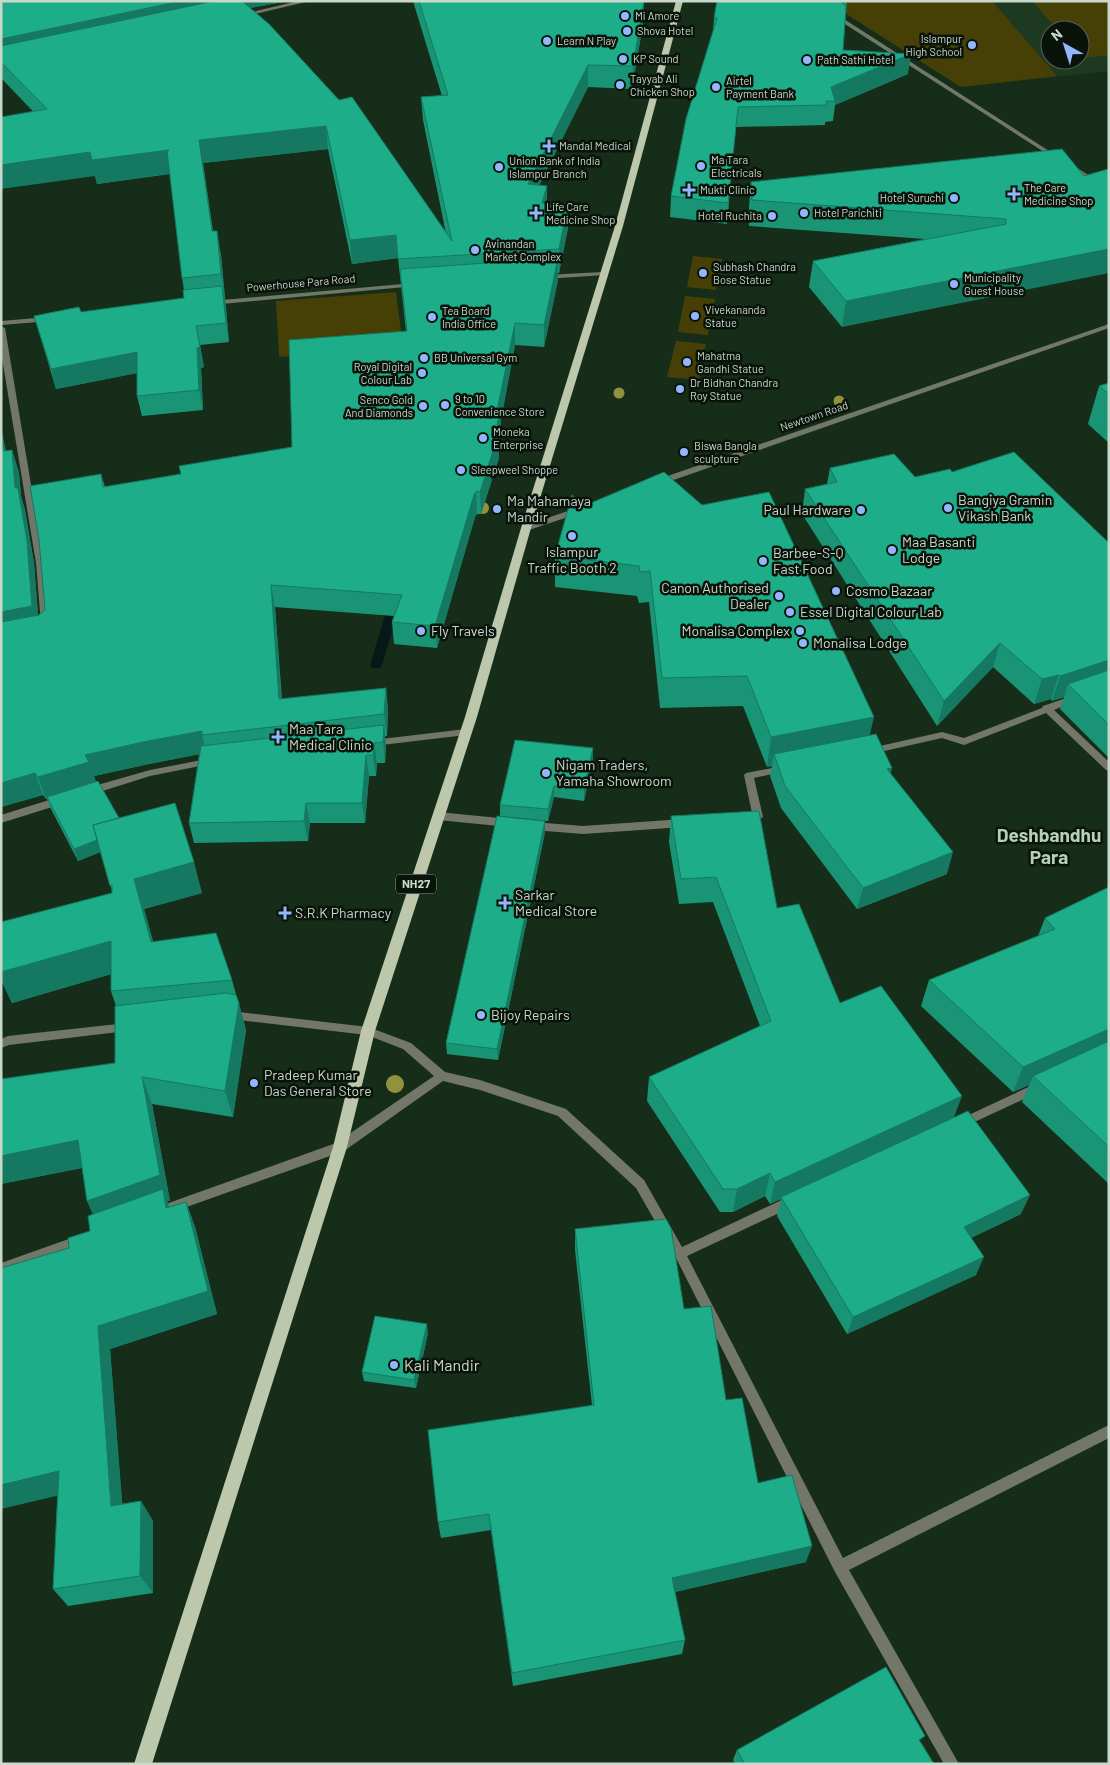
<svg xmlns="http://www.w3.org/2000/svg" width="1110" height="1765" font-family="Barlow,sans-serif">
  <rect width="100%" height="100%" fill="#162e19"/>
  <path fill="#1d3920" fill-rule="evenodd" d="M826 1H1109V71L961 87ZM1050 30H1080V60H1050Z"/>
  <path fill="#474006" d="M826 1H992L1057 76 961 87Z
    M1032 1H1109V55L1084 58 1080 54V30H1058Z
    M693 256 722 259 716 290 687 287Z
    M396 292 403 347 279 357 276 301Z
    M685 296 715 299 708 335 678 332Z
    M676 341 706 344 699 380 667 377Z"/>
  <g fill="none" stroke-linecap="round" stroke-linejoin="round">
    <path fill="#061919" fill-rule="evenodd" d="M396 594 402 598 382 665 380 668H372L370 665 390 598Z"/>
    <path fill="#727769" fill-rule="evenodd" d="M298 1H310L242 17 239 15Z
      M809 1H816L1060 158 1055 159Z
      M1070 166H1074L1109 188V193L1070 168Z
      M603 272 605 273V275L545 279 542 277 545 275Z
      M414 283 416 284V286L211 305 207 303 211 301Z
      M48 317 52 319 51 321 1 325V321Z
      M1 326 5 328 44 563 49 624 45 627 41 624 36 563 1 352Z
      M1075 695 1080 698 1078 700 1054 710 1109 762V771L1106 770 1046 713 964 745 942 738 871 754 866 751 871 748 942 732 964 738 1042 708 1043 706Z
      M466 729 471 732 466 735 373 746 368 743 373 740Z
      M212 758 217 761 215 763 150 776 90 795 85 791 87 788 150 770Z
      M783 766 786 767 788 769 786 771 754 778 763 817 758 821 747 820 745 817 747 814 752 813 744 775 746 773Z
      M62 796 65 797 67 800 65 803 1 823V815Z
      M438 812 509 819 514 823 509 827 438 820 433 816Z
      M683 819 688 823 683 827 583 834 533 830 528 826 533 822 583 826Z
      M230 1011 368 1027 411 1043 445 1072 480 1080 566 1109 644 1180 682 1247 786 1198 790 1197 794 1198 796 1202 794 1206 687 1256 843 1558 1109 1425V1438L849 1570 959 1764H944L835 1572 676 1258 636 1188 558 1116 480 1090 443 1081 344 1151 167 1214 163 1213 161 1209 163 1205 336 1143 434 1076 403 1049 367 1035 230 1019 226 1018 225 1015 226 1012Z
      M127 1023 131 1024 132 1027 131 1030 127 1031 9 1045 1 1048V1039L8 1036Z
      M1037 1083 1041 1085 1043 1088 1041 1091 966 1126 962 1128 958 1126 956 1123 958 1120Z
      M80 1235 84 1236 86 1240 84 1244 1 1274V1263Z"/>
    <path fill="#727769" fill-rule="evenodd" d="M1109 324V328L662 484H659L655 482 656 480Z
      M580 507 584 510 583 512 526 531 522 528 523 526Z"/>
    <path fill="#bdc7ab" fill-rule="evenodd" d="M676 1H683L623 226 531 528 477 717 375 1031 347 1147 152 1764H134L333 1147 361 1031 465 717 521 528 615 226Z"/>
  </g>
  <g fill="#92923d">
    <circle cx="619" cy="393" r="5.5"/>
    <circle cx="839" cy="401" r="5.5"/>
    <circle cx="483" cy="508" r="6"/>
    <circle cx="395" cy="1084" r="9"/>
  </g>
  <path fill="#199576" d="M1 1 283 2 250 8 446 234 423 120 421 97 442 96 413 1H644V18L632 89 588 87 539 185 547 203 568 228 559 273H558V280L544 347 515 345 501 420V434L498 446 499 458 481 514H477L475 517 437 648 394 644 392 622 394 616 275 607 282 699 386 688 388 710 387 736H385L386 746 385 763H377L376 776H369L365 823H310L308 841 194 843 189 823 199 754 149 764 94 776 96 782 119 818 202 893 144 909 153 941 232 980 246 1030 233 1117 152 1104 170 1201H167L169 1207 186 1202 195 1227 217 1314 110 1349 122 1504 141 1501 153 1521V1593L68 1606 53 1589 69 1248 90 1231 93 1214 87 1201 82 1168 1 1184 115 1063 116 1006 111 991V974L12 1003 1 980V922L112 893V891L100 852 78 861 51 809 47 799H46L43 795 1 807 6 451 12 450 19 473 21 496 25 510 34 563 38 615 45 610 101 474 105 487 181 474 292 447 406 331 398 258 352 264 328 149 203 163 213 231 221 255 229 342 200 345 204 367 201 368 203 410 142 416 137 396V373L56 389 34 316 81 312 184 298V290L182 278 170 174 97 184 95 176 1 78Z
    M717 1H847L843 50 908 74 835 105 833 121 825 122V125L736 127 727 224 670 217 671 196 713 31 714 18Z
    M1084 176 842 327 809 287 813 261 925 239 749 226V207L751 182Z
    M1109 383V443L1088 424 1099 386Z
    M830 468 915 477 952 472 1109 543V758L1060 709 1064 697 1052 701 1051 699 1034 704 993 667 937 726 802 514 805 489 827 484Z
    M572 495 870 735 890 774 947 874 857 909 781 808 770 776 772 766 767 767 743 706 660 708 649 602 639 603 637 596 555 587V556Z
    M593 760 584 801 554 797 548 821 500 816V805Z
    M671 816 777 908 840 1003 954 1117 1021 1214 971 1238 976 1275 847 1334 777 1216 781 1199 770 1204 765 1196 733 1212H720L647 1101 649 1077 760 1026 713 902 679 904 669 842Z
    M545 832 498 1060 447 1054 446 1043Z
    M1109 887V1184L1022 1102 1029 1085 1013 1092 921 1006 929 980 1038 936 1045 918Z
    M575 1229 684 1309 726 1400 758 1483 806 1562 675 1592 685 1640 682 1654 513 1686 491 1530 441 1538 438 1522 592 1405 575 1250Z
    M428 1333 416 1388 364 1381 362 1372Z
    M921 1742 934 1764H735L733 1760 737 1750Z"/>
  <path fill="#147960" d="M181 1 283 2 233 11 1 62V39Z
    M644 1V18L632 89 633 66Z
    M911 54 908 74 835 105V101L831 87Z
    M588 65V87L528 208V184Z
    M326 126 328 149 203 163 216 255 199 140Z
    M169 150 174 173 97 184 95 176 1 189V165L90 152Z
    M547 186V209L542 203Z
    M568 204V228L559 273V249Z
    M217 231 221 255 225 298 221 274Z
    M396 235 398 258 352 264 350 240Z
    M1109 249V273L842 327 846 301Z
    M558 258V280L544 347V325Z
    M222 286 226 306 229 342 226 323Z
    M515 323V345L501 420V434L498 446 499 458 481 514 480 492 495 435 497 411Z
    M200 347 204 367 201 368 203 410 199 390 197 348Z
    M137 352 142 372 56 389 51 369Z
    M1 427 11 474 4 451 1 438Z
    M12 450 19 473 21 496 25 510 34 563 39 628 1 636V612L15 488Z
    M476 491 477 514 475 517 437 648 435 626 474 495Z
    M271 585 275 607 283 721 279 699Z
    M1000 643 993 667 937 726 944 701Z
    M1109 660V682L1068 684 1064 697 1052 701 1060 676Z
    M1059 675 1051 699 1034 704 1042 679Z
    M386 688 388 710 387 736 384 714Z
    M874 717 867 747 774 754 772 766 767 767 771 737Z
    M384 725 386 746 385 763 383 742Z
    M202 731V735L206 753 149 764 94 776 96 783 46 799 38 777 85 755 143 742Z
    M374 743 377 763 376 776 373 755Z
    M593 748V760L584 801V789Z
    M366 755 369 776 365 823 362 803Z
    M892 768 887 790V769Z
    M35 773 43 795 1 807V783Z
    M554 786V797L548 821V809Z
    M306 803 310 823 308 841 304 821Z
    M545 821V832L498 1060 497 1049Z
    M125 829 129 841 78 861 74 849Z
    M953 852 947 874 857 909 863 888Z
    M194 862 202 893 144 909 161 971 151 942 134 879Z
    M111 941 122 971 12 1003 1 980V972Z
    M239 1003 246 1030 233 1117 225 1091Z
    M1109 1029V1050L1033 1076 1029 1085 1013 1092 1023 1067Z
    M142 1077 152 1104 170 1201H167L172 1215 98 1226 87 1201Z
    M962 1096 953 1120 781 1197V1199L770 1204 775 1182Z
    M78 1140 90 1166 1 1184V1156Z
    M770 1173 765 1196 733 1212 737 1189Z
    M1030 1195 1021 1214 956 1245 964 1227Z
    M186 1202 195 1227 217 1314 110 1349 124 1525 111 1506 98 1326Z
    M984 1257 976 1275 847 1334 853 1317Z
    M427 1324 428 1333 416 1388 414 1380Z
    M59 1471 73 1492 1 1509V1485Z
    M141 1501 153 1521V1593L140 1576Z
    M812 1546 806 1562 669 1593 672 1578Z"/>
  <path fill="#1dad89" stroke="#147960" d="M1 1H181L1 39Z
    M214 1H242L269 24 339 100 352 97 452 241 421 97 448 95 419 1H644L633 66 588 65 528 184 547 186 542 203 568 204 559 249 398 259 396 235 350 240 326 126 199 140 212 231H217L221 274 182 278 167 151 169 150 92 160 90 152 1 165V117L47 109 1 62V46Z
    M717 1H840L846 6 843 50 911 54 831 87 835 101H826L827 105 738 107 728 203 671 196 686 119 717 18H714Z
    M1062 149 1084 176 1108 169 1109 170V249L846 301 813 261 1006 224V219L752 200 751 182Z
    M558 258 544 325 515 323 497 411 500 412 495 435H498L480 492 476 491 474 495 435 626 392 622 402 595 271 585 279 699 386 688 384 714 202 735V731L143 742 85 755 89 762 38 777 35 773 1 783V622L39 615 45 610 39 540 30 486 101 474 103 487 181 474 179 466 292 447 289 340 407 331 400 269Z
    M222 286 226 323 196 326 200 347 197 348 199 390 137 396V352L51 369 34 316 79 307 81 312 184 298 183 290Z
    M1109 383V394L1099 386Z
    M1 438 4 451 12 450 15 488H18L27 541 32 606 1 612Z
    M1014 452 1109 543V660L1060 676 1059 675 1042 679 1000 643 944 701 805 489 837 482 830 468 894 454 915 477 950 469 952 472Z
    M664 472 702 505 769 492 874 717 771 737 747 676 662 678 650 571 640 572 639 566 555 556 572 495 586 505Z
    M1109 670V725L1068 684Z
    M384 725 383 742 374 743 373 755H366L362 803H306L304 821 189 823 201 746Z
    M876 734 892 768 887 769 953 852 863 888 785 786 774 754Z
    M515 740 593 748 584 789 554 786 548 809 500 805Z
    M98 781 119 818 93 825 97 840 74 849 47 797Z
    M175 803 194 862 134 879 151 942 216 933 232 980 111 991V941L1 972V922L112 893V885L110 886 93 825Z
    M759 811 777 908 799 904 840 1003 881 986 962 1096 775 1182 770 1173 737 1189H723L649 1077 771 1021 716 877 681 879 671 816Z
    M497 816 545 821 497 1049 446 1043Z
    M1109 887V1029L1023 1067 929 980 1055 929 1045 918Z
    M226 993 236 995 239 1003 225 1091 142 1077 160 1175 87 1201 78 1140 1 1156V1079L115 1063V1006Z
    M1109 1041V1147L1033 1076Z
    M968 1111 1030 1195 964 1227 984 1257 853 1317 781 1197Z
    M163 1189 166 1208 186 1202 208 1291 98 1326 111 1506 141 1501 140 1576 53 1589 59 1471 1 1485V1268L69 1248 68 1238 90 1231 88 1216Z
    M666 1219 671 1228 684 1309 711 1306 726 1400 742 1398 758 1483 792 1475 812 1546 672 1578 685 1640 512 1673 489 1514 438 1522 428 1430 594 1405 575 1229Z
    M375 1316 427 1324 414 1380 362 1372Z
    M886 1667 925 1736 919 1740 934 1764H745L737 1750Z"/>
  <g fill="#92b7fd" stroke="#09130a" stroke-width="2">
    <circle cx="625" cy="16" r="5"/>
    <circle cx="627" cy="31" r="5"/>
    <circle cx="547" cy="41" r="5"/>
    <circle cx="972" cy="45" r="5"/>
    <circle cx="623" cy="59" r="5"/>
    <circle cx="807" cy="60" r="5"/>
    <circle cx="620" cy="85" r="5"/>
    <circle cx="716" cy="87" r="5"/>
    <path d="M546.5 138.5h5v5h5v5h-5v5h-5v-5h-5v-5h5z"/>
    <circle cx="701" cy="166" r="5"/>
    <circle cx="499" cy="167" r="5"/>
    <path d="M686.5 182.5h5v5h5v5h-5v5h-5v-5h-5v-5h5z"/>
    <path d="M1011.5 186.5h5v5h5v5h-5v5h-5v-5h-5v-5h5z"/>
    <circle cx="954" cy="198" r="5"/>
    <path d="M533.5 205.5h5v5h5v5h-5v5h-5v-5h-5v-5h5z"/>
    <circle cx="804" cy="213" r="5"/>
    <circle cx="772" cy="216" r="5"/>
    <circle cx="475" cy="250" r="5"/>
    <circle cx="703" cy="273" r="5"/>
    <circle cx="954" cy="284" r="5"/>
    <circle cx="695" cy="316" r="5"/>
    <circle cx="432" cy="317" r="5"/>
    <circle cx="424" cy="358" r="5"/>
    <circle cx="687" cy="362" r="5"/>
    <circle cx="422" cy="373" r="5"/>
    <circle cx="680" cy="389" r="5"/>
    <circle cx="445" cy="405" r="5"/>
    <circle cx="423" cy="406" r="5"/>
    <circle cx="483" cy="438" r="5"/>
    <circle cx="684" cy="452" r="5"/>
    <circle cx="461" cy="470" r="5"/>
    <circle cx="948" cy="508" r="5"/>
    <circle cx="497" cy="509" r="5"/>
    <circle cx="861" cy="510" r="5"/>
    <circle cx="572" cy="536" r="5"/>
    <circle cx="892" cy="550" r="5"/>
    <circle cx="763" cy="561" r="5"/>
    <circle cx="836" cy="591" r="5"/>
    <circle cx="779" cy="596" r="5"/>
    <circle cx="790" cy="612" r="5"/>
    <circle cx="421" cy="631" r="5"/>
    <circle cx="800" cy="631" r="5"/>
    <circle cx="803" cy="643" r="5"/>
    <path d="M275.5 729.5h5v5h5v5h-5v5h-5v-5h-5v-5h5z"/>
    <circle cx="546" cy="773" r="5"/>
    <path d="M502.5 895.5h5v5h5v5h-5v5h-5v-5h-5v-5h5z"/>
    <path d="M282.5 905.5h5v5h5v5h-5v5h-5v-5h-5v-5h5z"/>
    <circle cx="481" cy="1015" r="5"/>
    <circle cx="254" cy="1083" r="5"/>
    <circle cx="394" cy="1365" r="5"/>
  </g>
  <g text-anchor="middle" stroke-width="5" stroke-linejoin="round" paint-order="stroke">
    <g font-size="11" fill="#cad8cb" stroke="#09130a" text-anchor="start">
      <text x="635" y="20">Mi Amore</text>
      <text x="637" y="35">Shova Hotel</text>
      <text x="962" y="43" text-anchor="end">Islampur<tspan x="962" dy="13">High School</tspan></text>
      <text x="557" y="45">Learn N Play</text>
      <text x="633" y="63">KP Sound</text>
      <text x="817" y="64">Path Sathi Hotel</text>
      <text x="630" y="83">Tayyab Ali<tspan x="630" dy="13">Chicken Shop</tspan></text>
      <text x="726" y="85">Airtel<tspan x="726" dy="13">Payment Bank</tspan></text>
      <text x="559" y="150">Mandal Medical</text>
      <text x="711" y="164">Ma Tara<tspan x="711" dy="13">Electricals</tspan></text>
      <text x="509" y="165">Union Bank of India<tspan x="509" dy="13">Islampur Branch</tspan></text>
      <text x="1024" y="192">The Care<tspan x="1024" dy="13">Medicine Shop</tspan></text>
      <text x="700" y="194">Mukti Clinic</text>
      <text x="944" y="202" text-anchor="end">Hotel Suruchi</text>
      <text x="546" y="211">Life Care<tspan x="546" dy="13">Medicine Shop</tspan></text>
      <text x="814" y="217">Hotel Parichiti</text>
      <text x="762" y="220" text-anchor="end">Hotel Ruchita</text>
      <text x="485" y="248">Avinandan<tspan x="485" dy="13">Market Complex</tspan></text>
      <text x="713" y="271">Subhash Chandra<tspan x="713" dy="13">Bose Statue</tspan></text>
      <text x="964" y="282">Municipality<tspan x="964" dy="13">Guest House</tspan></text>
      <text x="705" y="314">Vivekananda<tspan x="705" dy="13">Statue</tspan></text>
      <text x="442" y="315">Tea Board<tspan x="442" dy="13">India Office</tspan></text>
      <text x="697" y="360">Mahatma<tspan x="697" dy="13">Gandhi Statue</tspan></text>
      <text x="434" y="362">BB Universal Gym</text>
      <text x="412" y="371" text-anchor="end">Royal Digital<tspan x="412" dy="13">Colour Lab</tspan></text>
      <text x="690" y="387">Dr Bidhan Chandra<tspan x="690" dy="13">Roy Statue</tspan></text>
      <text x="455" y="403">9 to 10<tspan x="455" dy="13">Convenience Store</tspan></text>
      <text x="413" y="404" text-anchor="end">Senco Gold<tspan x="413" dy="13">And Diamonds</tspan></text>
      <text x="493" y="436">Moneka<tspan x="493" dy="13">Enterprise</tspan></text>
      <text x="694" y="450">Biswa Bangla<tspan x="694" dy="13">sculpture</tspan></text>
      <text x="471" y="474">Sleepweel Shoppe</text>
    </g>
    <g font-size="11" fill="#cad8cb" stroke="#09130a">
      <text transform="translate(301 283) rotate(-5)" y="4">Powerhouse Para Road</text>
      <text transform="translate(814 416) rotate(-19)" y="4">Newtown Road</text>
    </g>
    <rect fill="#09130a" stroke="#909d91" stroke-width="1" x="396" y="874.5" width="40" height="19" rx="4"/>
    <g font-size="12" font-weight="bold" fill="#cad8cb">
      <text x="416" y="888">NH27</text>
    </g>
    <g font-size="14" fill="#cad8cb" stroke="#09130a" text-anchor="start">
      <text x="958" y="505">Bangiya Gramin<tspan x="958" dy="16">Vikash Bank</tspan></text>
      <text x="507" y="506">Ma Mahamaya<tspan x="507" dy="16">Mandir</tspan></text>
      <text x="851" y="515" text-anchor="end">Paul Hardware</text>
      <text x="902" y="547">Maa Basanti<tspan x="902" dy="16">Lodge</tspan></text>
      <text x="572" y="557" text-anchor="middle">Islampur<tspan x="572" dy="16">Traffic Booth 2</tspan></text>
      <text x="773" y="558">Barbee-S-Q<tspan x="773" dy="16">Fast Food</tspan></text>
      <text x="769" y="593" text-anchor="end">Canon Authorised<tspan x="769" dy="16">Dealer</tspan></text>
      <text x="846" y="596">Cosmo Bazaar</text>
      <text x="800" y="617">Essel Digital Colour Lab</text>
      <text x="431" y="636">Fly Travels</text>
      <text x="790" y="636" text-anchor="end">Monalisa Complex</text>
      <text x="813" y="648">Monalisa Lodge</text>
      <text x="289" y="734">Maa Tara<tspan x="289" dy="16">Medical Clinic</tspan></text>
      <text x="556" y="770">Nigam Traders,<tspan x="556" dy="16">Yamaha Showroom</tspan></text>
      <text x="515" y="900">Sarkar<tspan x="515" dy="16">Medical Store</tspan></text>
      <text x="295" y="918">S.R.K Pharmacy</text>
      <text x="491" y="1020">Bijoy Repairs</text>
      <text x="264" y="1080">Pradeep Kumar<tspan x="264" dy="16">Das General Store</tspan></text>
    </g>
    <g font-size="16" fill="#cad8cb" stroke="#09130a" text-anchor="start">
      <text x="404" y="1371">Kali Mandir</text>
    </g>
    <g font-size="19" font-weight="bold" fill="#b4d1b6" stroke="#09130a">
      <text x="1049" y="842">Deshbandhu<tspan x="1049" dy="22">Para</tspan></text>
    </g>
  </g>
  <rect width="1110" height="1765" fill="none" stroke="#cad8cb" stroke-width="5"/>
  <g transform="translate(1065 45) rotate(321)"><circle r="24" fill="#09130a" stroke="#566257"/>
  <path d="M0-4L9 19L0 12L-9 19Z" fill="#92b7fd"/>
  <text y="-8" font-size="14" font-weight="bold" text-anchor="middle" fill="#cad8cb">N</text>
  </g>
</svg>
